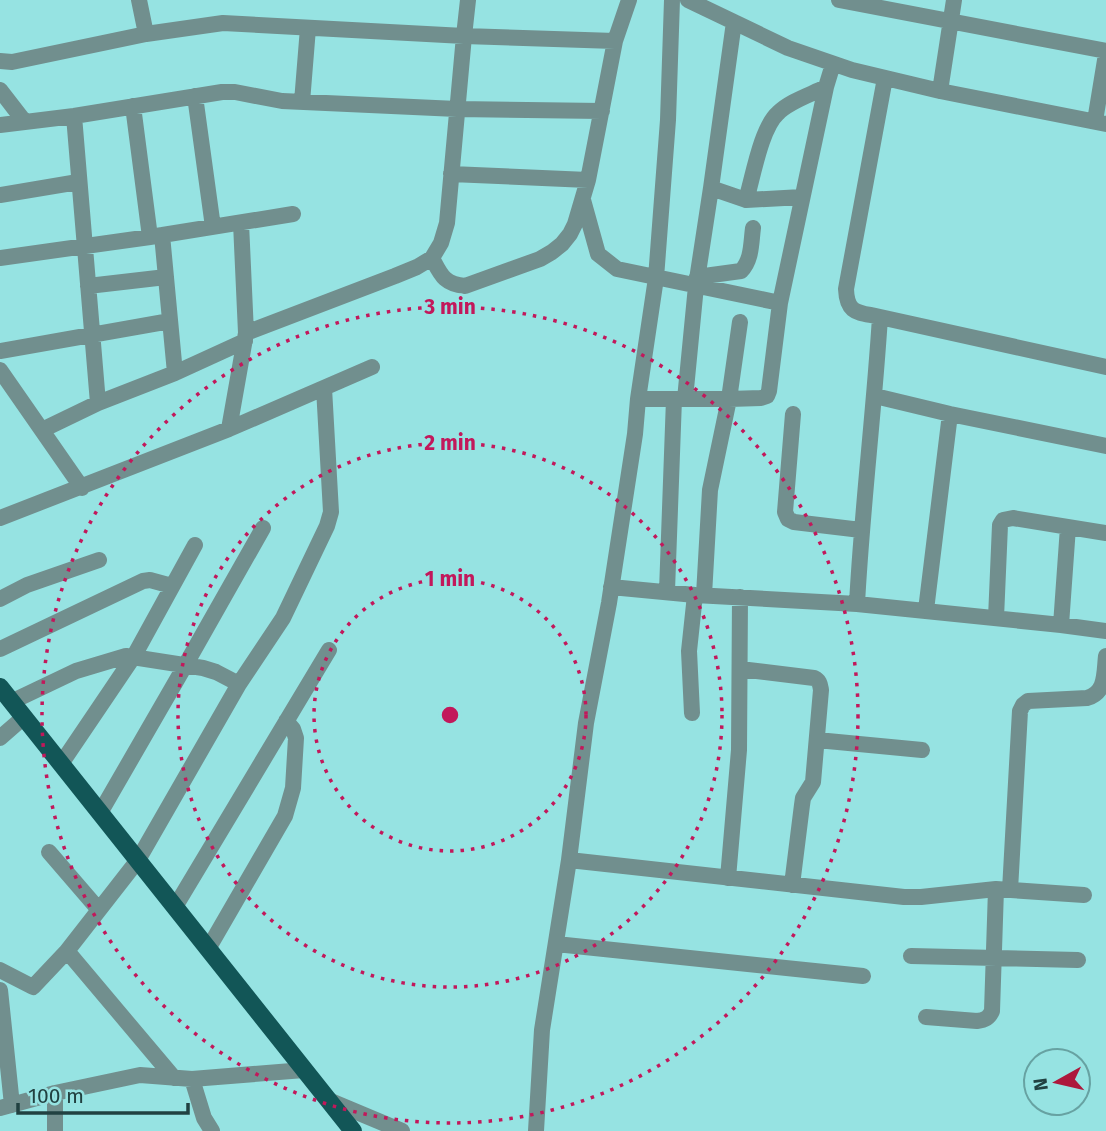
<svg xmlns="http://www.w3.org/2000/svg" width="1106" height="1131" font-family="'Fira Sans',sans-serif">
  <rect width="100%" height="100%" fill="#96e3e2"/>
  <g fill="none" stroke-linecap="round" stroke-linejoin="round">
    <path stroke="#718f8e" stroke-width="16" d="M139 0 146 34
      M688 0 788 48 852 70 940 91 1106 124
      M839 0 1106 51
      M0 61 12 62 146 34 223 23 464 36 468 0
      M885 78 846 289C847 315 859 312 880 317L1106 367
      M0 90 24 121
      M940 91 954 0
      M195 96 213 227
      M302 102 308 28
      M133 106 150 237
      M74 116 98 403
      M1095 121 1106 54
      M0 125 74 116 222 92H235L282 101 457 109 602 111
      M451 174 588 180
      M711 188 746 200 802 197
      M0 195 78 182
      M583 200 598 254 617 269 780 303
      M746 200C753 177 761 128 778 113 790 101 810 95 826 87
      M241 223 246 333
      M162 235 175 373
      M0 258 150 237 293 214
      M432 258 441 243 447 223 464 36 615 41
      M697 277 741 271C752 260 751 243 753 228
      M88 286 166 277
      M0 351 170 321
      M0 370 82 488
      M875 396 950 414 1106 446
      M638 399H729L761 398 767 396 769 391 780 303 826 87 833 64
      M685 399 696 286 711 188 734 22
      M793 414 785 512 788 519 794 522 861 530
      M229 429 246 333 395 276 417 267 432 258C441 275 444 284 465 286L540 259 552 252 562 244 570 234 575 224 588 180 615 41 629 0
      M42 430 98 403 175 373 245 341
      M0 518 229 429 372 367
      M611 587 695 595 857 604 1061 625 1106 631
      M667 591 674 399
      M704 595 710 490 729 399 740 322
      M0 599 27 585 99 560
      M857 604C862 508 874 413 880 317
      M926 610 950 414
      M996 618 1000 525 1003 520 1013 518 1106 533
      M1061 625 1068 527
      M0 649 143 581 150 580 172 586
      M740 669 814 678C820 681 820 684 821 690L813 782 803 798 802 805 792 885
      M11 702 76 671 126 656 203 668 216 672 239 684
      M692 713 689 651 695 595
      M0 738 24 717
      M817 740 922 750
      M61 764 134 656 195 545
      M100 813 186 664 263 528
      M49 852 99 910
      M569 860 904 897H921L996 889 1084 895
      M728 878 739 750 740 597
      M1010 890 1020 711 1023 705 1028 701 1087 698C1106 693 1104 674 1106 656
      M175 907 329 650
      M556 944 863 976
      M208 949 285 816 293 788 296 738 293 729 286 721
      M67 951 138 860 239 684 283 618 327 526 331 512 324 388
      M911 956 1078 960
      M0 970 33 987 67 951 174 1078
      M0 990 12 1105
      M926 1017 977 1021C985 1020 989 1018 992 1011L996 889
      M328 1100 402 1131
      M0 1108 55 1093
      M55 1131V1093L140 1075 192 1079
      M212 1131 204 1118 192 1079 304 1070
      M536 1131 542 1030 569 860 586 723 609 603 635 434 638 399 656 278 668 120 672 0"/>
    <path stroke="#125657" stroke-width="18" d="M0 687 353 1131"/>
  </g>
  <g fill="none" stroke="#c2185b" stroke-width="3.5" stroke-dasharray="3.5 7">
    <circle cx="450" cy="715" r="136"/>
    <circle cx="450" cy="715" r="272"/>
    <circle cx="450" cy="715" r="408"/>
  </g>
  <circle cx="450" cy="715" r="10" fill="#c2185b" stroke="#96e3e2" stroke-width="3.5"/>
  <g font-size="21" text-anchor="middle" font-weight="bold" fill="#c2185b" stroke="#96e3e2" stroke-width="5" stroke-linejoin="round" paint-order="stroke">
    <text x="450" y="314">3 min</text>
    <text x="450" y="450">2 min</text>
    <text x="450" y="586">1 min</text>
  </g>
  <g transform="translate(1057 1082) rotate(262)"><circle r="33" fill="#96e3e2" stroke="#67a2a2" stroke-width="2"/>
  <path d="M0-5L12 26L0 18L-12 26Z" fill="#ad183c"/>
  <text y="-10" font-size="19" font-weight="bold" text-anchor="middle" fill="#214141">N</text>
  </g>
  <path d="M18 1103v10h170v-10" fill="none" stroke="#214141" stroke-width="3.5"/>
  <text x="28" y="1103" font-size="21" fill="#214141" stroke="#96e3e2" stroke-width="5" paint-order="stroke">100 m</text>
</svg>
